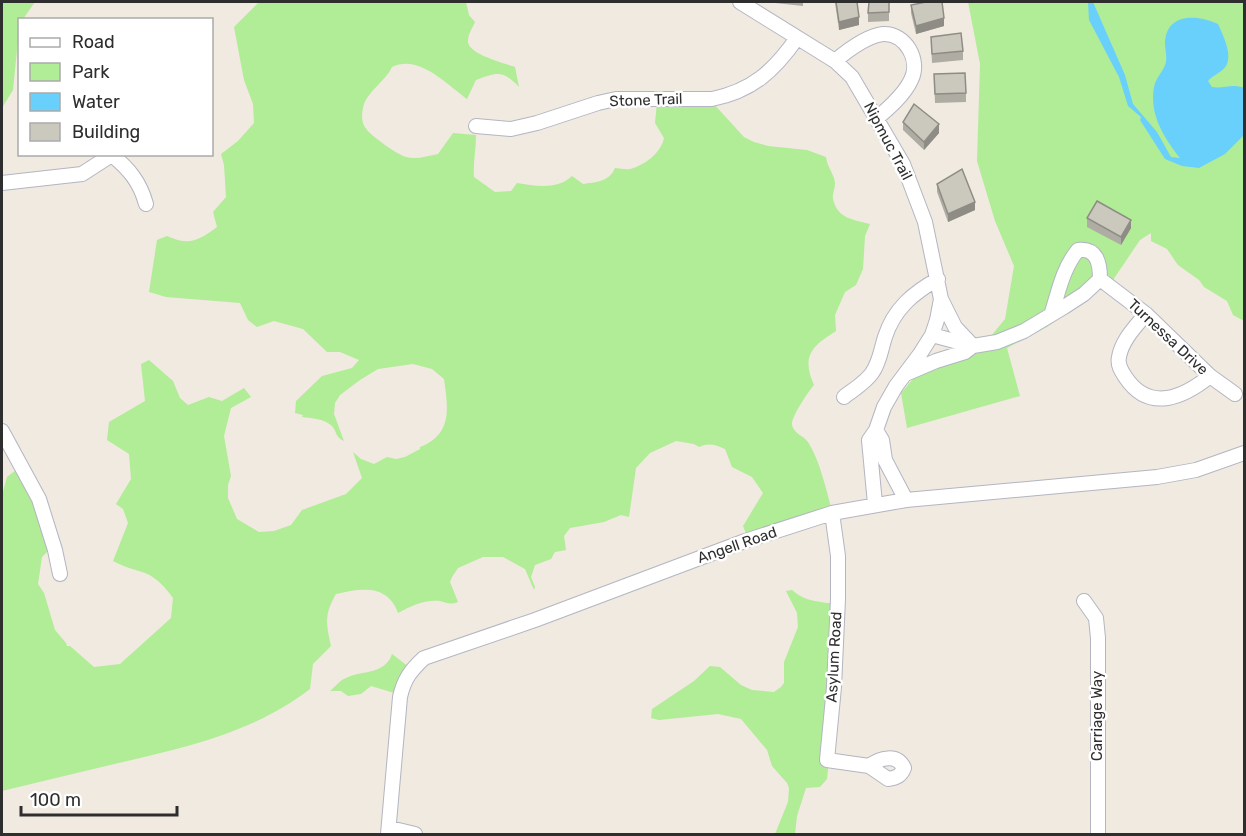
<svg xmlns="http://www.w3.org/2000/svg" width="1246" height="836" font-family="Rubik,sans-serif">
  <rect width="100%" height="100%" fill="#f0eae0"/>
  <path fill="#b1ec97" d="M2 2H35L23 19 20 20 13 90 2 108Z
    M259 2H466L469 15 475 22C473 27 468 34 468 40 466 54 504 63 515 67L519 87C503 70 497 72 476 80L467 99C446 84 419 54 392 67 385 82 366 92 363 108 361 116 362 125 367 130 373 137 398 155 406 157 416 160 428 156 438 154L453 133 476 135C476 150 473 162 474 177L495 192 511 191 517 183C535 186 558 190 572 176L583 184C596 182 609 182 615 168 619 168 626 170 630 169 645 165 661 153 664 138L655 123 657 102H712L744 137 754 142 768 146 807 150 826 157C827 167 835 175 835 184 835 189 832 194 833 199 837 218 853 220 870 224L865 236 863 269 856 285 845 292 835 315 836 331C812 346 801 356 814 385 808 392 791 417 792 425 794 434 804 436 808 442 821 462 827 495 834 517L750 544 743 526 763 493 752 477 732 467 725 449C716 445 709 442 699 447L694 444 676 441 650 453 636 468 629 517 621 515 604 522 570 528 564 536 566 550 555 552 551 559 535 565 531 577 535 587 534 590 525 569 503 557H483L458 568 452 577 450 582 458 602C450 605 448 603 440 601 425 599 411 606 398 613 388 584 361 588 336 594 324 615 326 623 331 646L313 664 310 689C254 732 190 746 123 762 82 772 42 781 2 791V495L7 477 20 467 52 547 42 557 38 584 44 593 55 630 66 643 67 646H70L94 667 120 664 171 618 173 598C166 588 156 577 145 573 133 569 124 567 113 561L128 523 123 509 116 504 131 479 129 454 107 440 109 422 145 401 141 364 149 360 173 381 180 398 188 405 209 397 222 401 244 388 251 397 231 408 224 436 231 476 228 485V498L237 519 259 532 274 531 291 525 302 510 346 494 362 478 353 452 361 459 374 464 387 457 396 459 405 457 420 449V447C453 434 448 408 444 379L432 369 413 364 378 369 360 380 340 395 335 403 334 414 344 441C335 437 337 432 332 426 325 419 311 418 302 417L303 415 295 413 296 401 322 376 352 368 359 360 340 352H327L303 329 274 321 257 327 248 320 240 303 166 297 149 292 157 240 167 236C189 246 198 241 217 227L213 212 226 197 224 165 221 154 238 141 254 123 253 104 244 80 234 27Z
    M968 2H1244V321L1233 315 1227 301 1204 287 1199 280 1178 265 1167 249 1151 241V233L1140 240 1113 280 1047 327 1007 348 1020 396 907 428 901 393 919 372 977 353 1005 319 1014 266 995 221 977 161 980 64Z
    M792 590C805 602 821 602 838 604L837 679 827 779 820 787 806 788 797 816 795 834H775L788 802 789 788 787 783 772 766 767 750 741 719 718 714 659 720 651 718 652 709 694 681 710 666 720 667 741 685 752 690 774 692 781 687 784 683V662L798 627 797 613 786 591Z
    M392 654 409 667 401 695 371 686 361 694 348 696 341 691H330C335 687 340 680 346 678 362 670 385 675 392 654Z"/>
  <path fill="#69d0fc" d="M1088 2H1093L1125 75 1133 104 1157 132 1171 157 1180 158C1164 138 1149 114 1154 87 1156 77 1164 71 1166 62 1167 56 1165 49 1165 43 1166 13 1197 14 1218 24 1223 35 1233 55 1226 66 1221 73 1213 75 1208 81L1212 87C1225 89 1231 83 1244 88V135L1225 154 1199 168 1182 166 1165 159 1140 120 1141 117 1128 106 1119 77 1089 20Z"/>
  <g fill="none" stroke-linecap="round" stroke-linejoin="round">
    <defs>
      <path id="minor" d="M740 2 835 61 852 77 903 164 925 222 941 299 937 320 932 335 920 354 896 386 884 407 876 430 869 440 875 504
        M835 61C848 50 866 36 883 34 906 33 921 61 911 80 904 95 889 108 877 118
        M476 126 511 129 537 123 598 103 616 99H712C752 91 774 71 797 38
        M112 155C129 169 140 182 146 204
        M2 183 82 174 113 154
        M1100 279 1146 314 1210 376 1235 394
        M1146 314C1136 326 1122 340 1119 357 1117 365 1122 372 1126 378 1150 413 1184 397 1210 376
        M932 335 973 346 997 342 1024 331 1064 307 1084 294 1100 279C1100 263 1097 248 1078 250 1063 268 1059 290 1052 312
        M908 373 936 361 965 352 973 346 955 327 941 299
        M844 397C854 389 865 383 872 373 880 362 881 349 885 337 894 309 913 293 938 279
        M876 430 882 440 885 460 906 500
        M2 431 39 499 55 550 60 574
        M832 513 838 556V599L834 687 827 760 869 766 888 779C896 778 901 776 904 768 897 753 880 758 869 766
        M1084 601 1096 618 1098 638V834
        M390 828 415 834
        M388 834 400 697C404 679 411 670 424 658L535 620 745 541 832 513 906 500 1157 477 1196 470 1244 453"/>
    </defs>
    <use href="#minor" stroke="#b3b5c2" stroke-width="16"/>
    <use href="#minor" stroke="#fff" stroke-width="14"/>
  </g>
  <path fill="#afaca3" d="M775 2H803V6L775 3Z
    M835 2H857L859 25 839 30Z
    M889 2V21L868 22V13Z
    M911 5 944 26 916 34 911 13Z
    M931 37 963 51V60L932 63Z
    M934 74 966 93V102L935 103Z
    M903 122 939 133 924 150 903 130Z
    M937 184 975 210 948 222 937 192Z
    M1087 218 1131 228 1121 245 1087 227Z"/>
  <path fill="#8e8c85" d="M859 17V25L839 30V22Z
    M944 18V26L916 34V26Z
    M939 124V133L924 150V142Z
    M975 202V210L948 222V214Z
    M1131 220V228L1121 245V237Z"/>
  <path fill="#cbc8be" stroke="#8e8c85" stroke-width="1.5" d="M836 2H857L859 17 839 22Z
    M869 2H889V12L868 13Z
    M926 2H942L944 18 916 26 911 5Z
    M961 33 963 51 932 54 931 37Z
    M965 73 966 93 935 94 934 74Z
    M914 104 939 124 924 142 903 122Z
    M962 169 975 202 948 214 937 184Z
    M1097 201 1131 220 1121 237 1087 218Z"/>
  <g text-anchor="middle" stroke-width="5" stroke-linejoin="round" paint-order="stroke">
    <g font-size="15" fill="#2e2e2e" stroke="#fff">
      <text transform="translate(646 100) rotate(-2)" y="5">Stone Trail</text>
      <text transform="translate(888 141) rotate(62)" y="5">Nipmuc Trail</text>
      <text transform="translate(1168 337) rotate(43)" y="5">Turnessa Drive</text>
      <text transform="translate(737 545) rotate(-19)" y="5">Angell Road</text>
      <text transform="translate(834 657) rotate(-87)" y="5">Asylum Road</text>
      <text transform="translate(1097 716) rotate(-90)" y="5">Carriage Way</text>
    </g>
  </g>
  <rect width="1246" height="836" fill="none" stroke="#2e2e2e" stroke-width="6"/>
  <rect x="18" y="18" width="195" height="138" fill="#ffffff" stroke="#ababab" stroke-width="1.5"/>
  <rect x="30" y="38" width="30" height="9" fill="#ffffff" stroke="#ababab" stroke-width="1.5"/>
  <text x="72" y="48" font-size="18" fill="#2e2e2e">Road</text>
  <rect x="30" y="63" width="30" height="18" fill="#b1ec97" stroke="#ababab" stroke-width="1.5"/>
  <text x="72" y="78" font-size="18" fill="#2e2e2e">Park</text>
  <rect x="30" y="93" width="30" height="18" fill="#69d0fc" stroke="#ababab" stroke-width="1.5"/>
  <text x="72" y="108" font-size="18" fill="#2e2e2e">Water</text>
  <rect x="30" y="123" width="30" height="18" fill="#cbc8be" stroke="#ababab" stroke-width="1.5"/>
  <text x="72" y="138" font-size="18" fill="#2e2e2e">Building</text>
  <path d="M21 806v9h156v-9" fill="none" stroke="#2e2e2e" stroke-width="3"/>
  <text x="30" y="806" font-size="18" fill="#2e2e2e" stroke="#ffffff" stroke-width="4.5" paint-order="stroke">100 m</text>
</svg>
